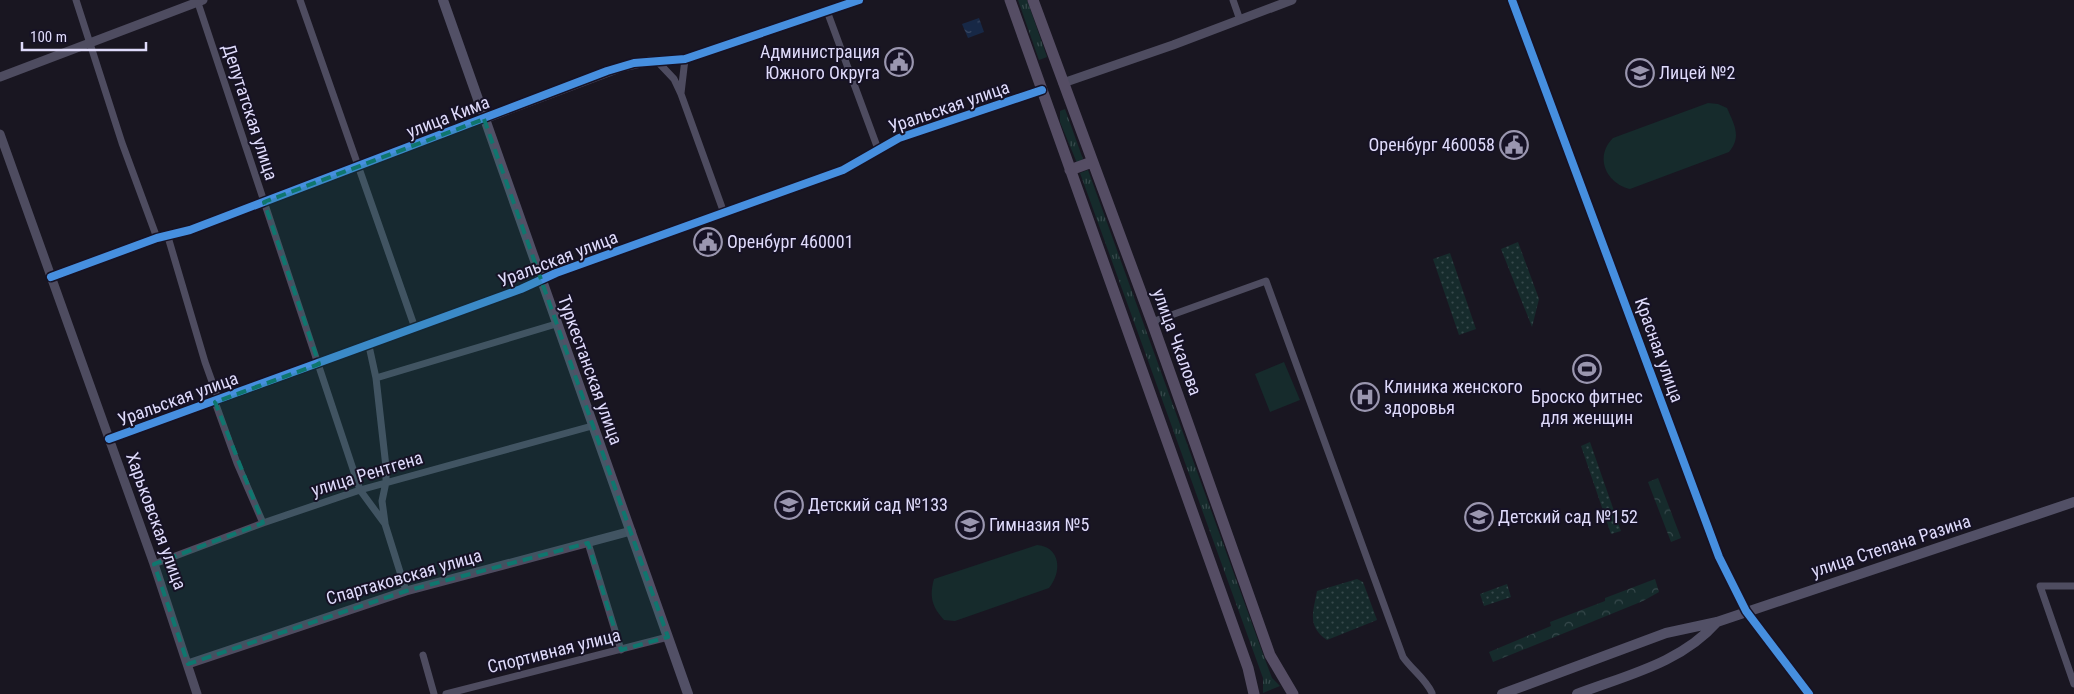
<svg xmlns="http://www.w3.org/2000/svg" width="2074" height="694" font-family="'Roboto Condensed',sans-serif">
  <defs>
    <pattern id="grass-tufts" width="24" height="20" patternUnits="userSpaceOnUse" patternTransform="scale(1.25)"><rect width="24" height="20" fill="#162b2c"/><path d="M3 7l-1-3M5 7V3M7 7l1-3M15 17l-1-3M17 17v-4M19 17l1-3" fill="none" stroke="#37494c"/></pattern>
    <pattern id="forest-crowns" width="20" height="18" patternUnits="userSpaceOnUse" patternTransform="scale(1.25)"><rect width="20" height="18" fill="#162b2c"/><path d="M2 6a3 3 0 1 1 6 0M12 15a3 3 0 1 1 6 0" fill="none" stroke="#37494c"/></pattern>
    <pattern id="park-dots" width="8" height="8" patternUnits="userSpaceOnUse" patternTransform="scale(1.25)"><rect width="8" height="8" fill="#162b2c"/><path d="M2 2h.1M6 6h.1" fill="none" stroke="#37494c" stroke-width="1.8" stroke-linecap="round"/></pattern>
    <pattern id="water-ripples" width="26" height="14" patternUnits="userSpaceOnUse" patternTransform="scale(1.25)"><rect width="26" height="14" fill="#172846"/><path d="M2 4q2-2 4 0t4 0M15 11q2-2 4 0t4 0" fill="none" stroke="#384762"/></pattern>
  </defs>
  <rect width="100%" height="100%" fill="#191621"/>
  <path fill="url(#grass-tufts)" d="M1018 0H1027L1047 57 1039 60Z
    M1065 109 1083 159 1077 163 1060 122V111Z
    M1088 170 1263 654 1272 678 1280 686 1263 693V678L1080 173Z"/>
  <path fill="url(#forest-crowns)" d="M1658 478 1681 538 1671 542 1648 482Z
    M1655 579 1659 592 1643 601 1493 662 1489 652 1551 626 1550 622 1605 601V598Z"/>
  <path fill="url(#park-dots)" d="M1518 242 1539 299 1532 327 1501 249Z
    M1450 253 1476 329 1459 335 1433 259Z
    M1590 442 1621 531 1611 534 1581 446Z
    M1357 579 1363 582 1377 620 1327 640C1307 626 1313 613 1317 591Z
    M1507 584 1511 597 1484 606 1480 594Z"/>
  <path fill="#162b2c" d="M1708 103 1718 104 1727 108C1734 124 1742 137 1729 152L1630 189C1606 183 1594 157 1613 138Z
    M1284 362 1300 400 1270 412 1255 374Z
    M1037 545C1061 547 1062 572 1049 588L955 621 944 620C932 607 929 597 934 579Z"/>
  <path fill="url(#water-ripples)" d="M979 18 984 32 968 38 962 24Z"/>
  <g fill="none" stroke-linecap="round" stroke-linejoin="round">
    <path stroke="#4e4c60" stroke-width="7" d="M76 0 122 143 157 238
      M197 0 360 490 385 524 406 591
      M300 0 415 328
      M1233 0 1240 20
      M1512 0 1719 557 1746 611 1809 694
      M827 11 878 149
      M657 61 674 79 681 94 724 213
      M681 93 685 59
      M168 237 205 362 219 401
      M51 277 157 238 190 230 484 119
      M1152 322 1266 281 1403 657C1412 670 1425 678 1432 693
      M369 346 376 378 386 467V482L382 501 385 523
      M376 378 556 324
      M215 402 237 463 263 523
      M109 439 521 289 540 279
      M588 543 621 650
      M154 564 263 523 360 490 592 426
      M2074 586H2040L2074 684
      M423 655 434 694
      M446 694 668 637"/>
    <path stroke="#4e4c60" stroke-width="9" d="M0 77 203 0
      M1063 83 1173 45 1292 0
      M484 119 622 67 650 61 685 59 859 0
      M0 134 154 564 197 694
      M540 279 843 170 899 138 1042 90
      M188 664 406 591 631 531"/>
    <path stroke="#525066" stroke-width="10" d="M443 0 688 694
      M1502 694 1666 633 1717 622 2074 502
      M1577 694C1627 675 1681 663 1717 622"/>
    <path stroke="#554d64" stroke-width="11" d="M1010 0 1248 668 1254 694
      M1033 0 1152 322 1270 655 1293 694
      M1070 170 1092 162"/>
    <defs>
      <path id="cycleway" d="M1512 0 1719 557 1746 611 1809 694
        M51 277 157 238 190 230 607 71 634 63 685 59 859 0
        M109 439 521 289 556 273 843 170 899 138 1042 90"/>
    </defs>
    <use href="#cycleway" stroke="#161225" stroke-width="11"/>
    <use href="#cycleway" stroke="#468fdf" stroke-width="8"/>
  </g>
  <path fill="#0f766e" fill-opacity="0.2" stroke="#0f766e" stroke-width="4" stroke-dasharray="10 6" stroke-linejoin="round" d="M484 119 668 637 621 650 588 543 406 591 188 664 154 564 263 523 215 402 319 364 264 202Z"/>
  <defs>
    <symbol id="civic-ring" viewBox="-11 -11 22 22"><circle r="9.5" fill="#161225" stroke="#9a96af" stroke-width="1.5"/><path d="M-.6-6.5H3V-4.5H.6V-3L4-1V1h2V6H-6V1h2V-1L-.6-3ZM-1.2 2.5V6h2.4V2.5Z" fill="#9a96af"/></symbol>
    <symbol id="school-ring" viewBox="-11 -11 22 22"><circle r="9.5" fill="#161225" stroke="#9a96af" stroke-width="1.5"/><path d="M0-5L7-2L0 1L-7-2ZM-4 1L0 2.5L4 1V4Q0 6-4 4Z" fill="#9a96af"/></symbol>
    <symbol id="stadium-ring" viewBox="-11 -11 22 22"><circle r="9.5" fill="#161225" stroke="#9a96af" stroke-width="1.5"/><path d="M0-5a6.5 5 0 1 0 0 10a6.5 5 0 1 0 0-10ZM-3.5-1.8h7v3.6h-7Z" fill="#9a96af"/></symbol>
    <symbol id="hospital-ring" viewBox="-11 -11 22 22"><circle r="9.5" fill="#161225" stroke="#9a96af" stroke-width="1.5"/><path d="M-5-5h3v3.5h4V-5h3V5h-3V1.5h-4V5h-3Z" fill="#9a96af"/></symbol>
  </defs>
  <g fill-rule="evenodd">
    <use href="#civic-ring" x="883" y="46" width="32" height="32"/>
    <use href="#school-ring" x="1624" y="57" width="32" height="32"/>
    <use href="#civic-ring" x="1498" y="129" width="32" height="32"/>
    <use href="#civic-ring" x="692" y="226" width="32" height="32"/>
    <use href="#stadium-ring" x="1571" y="353" width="32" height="32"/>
    <use href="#hospital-ring" x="1349" y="381" width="32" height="32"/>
    <use href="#school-ring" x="773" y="489" width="32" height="32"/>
    <use href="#school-ring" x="1463" y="501" width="32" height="32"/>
    <use href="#school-ring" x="954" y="509" width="32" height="32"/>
  </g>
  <g text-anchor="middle" stroke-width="4" stroke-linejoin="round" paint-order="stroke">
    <g font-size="18" fill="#dfdbfb" stroke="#161225" text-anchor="start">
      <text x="880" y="58" text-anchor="end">Администрация<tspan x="880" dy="21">Южного Округа</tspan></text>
      <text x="1659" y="79">Лицей №2</text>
      <text x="1495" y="151" text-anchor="end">Оренбург 460058</text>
      <text x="727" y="248">Оренбург 460001</text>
      <text x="1384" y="393">Клиника женского<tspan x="1384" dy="21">здоровья</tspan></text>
      <text x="1587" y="403" text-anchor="middle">Броско фитнес<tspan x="1587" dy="21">для женщин</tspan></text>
      <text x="808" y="511">Детский сад №133</text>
      <text x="1498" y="523">Детский сад №152</text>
      <text x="989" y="531">Гимназия №5</text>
    </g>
    <g font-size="18" fill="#dfdbfb" stroke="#161225">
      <text transform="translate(949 107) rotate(-19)" y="6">Уральская улица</text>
      <text transform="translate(250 112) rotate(72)" y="6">Депутатская улица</text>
      <text transform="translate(448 117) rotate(-21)" y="6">улица Кима</text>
      <text transform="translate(558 259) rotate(-21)" y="6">Уральская улица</text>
      <text transform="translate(1177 342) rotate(70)" y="6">улица Чкалова</text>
      <text transform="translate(1659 350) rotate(70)" y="6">Красная улица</text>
      <text transform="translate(590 370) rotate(70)" y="6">Туркестанская улица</text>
      <text transform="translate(178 399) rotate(-20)" y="6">Уральская улица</text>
      <text transform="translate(367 474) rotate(-17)" y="6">улица Рентгена</text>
      <text transform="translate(156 521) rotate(70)" y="6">Харьковская улица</text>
      <text transform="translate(1891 546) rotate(-18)" y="6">улица Степана Разина</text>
      <text transform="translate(404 577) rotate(-16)" y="6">Спартаковская улица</text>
      <text transform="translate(554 651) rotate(-14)" y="6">Спортивная улица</text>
    </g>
  </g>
  <path d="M22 42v8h124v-8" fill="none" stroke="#dfdbfb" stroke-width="2.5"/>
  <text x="30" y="42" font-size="15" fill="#dfdbfb" stroke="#161225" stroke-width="4" paint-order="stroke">100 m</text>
</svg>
